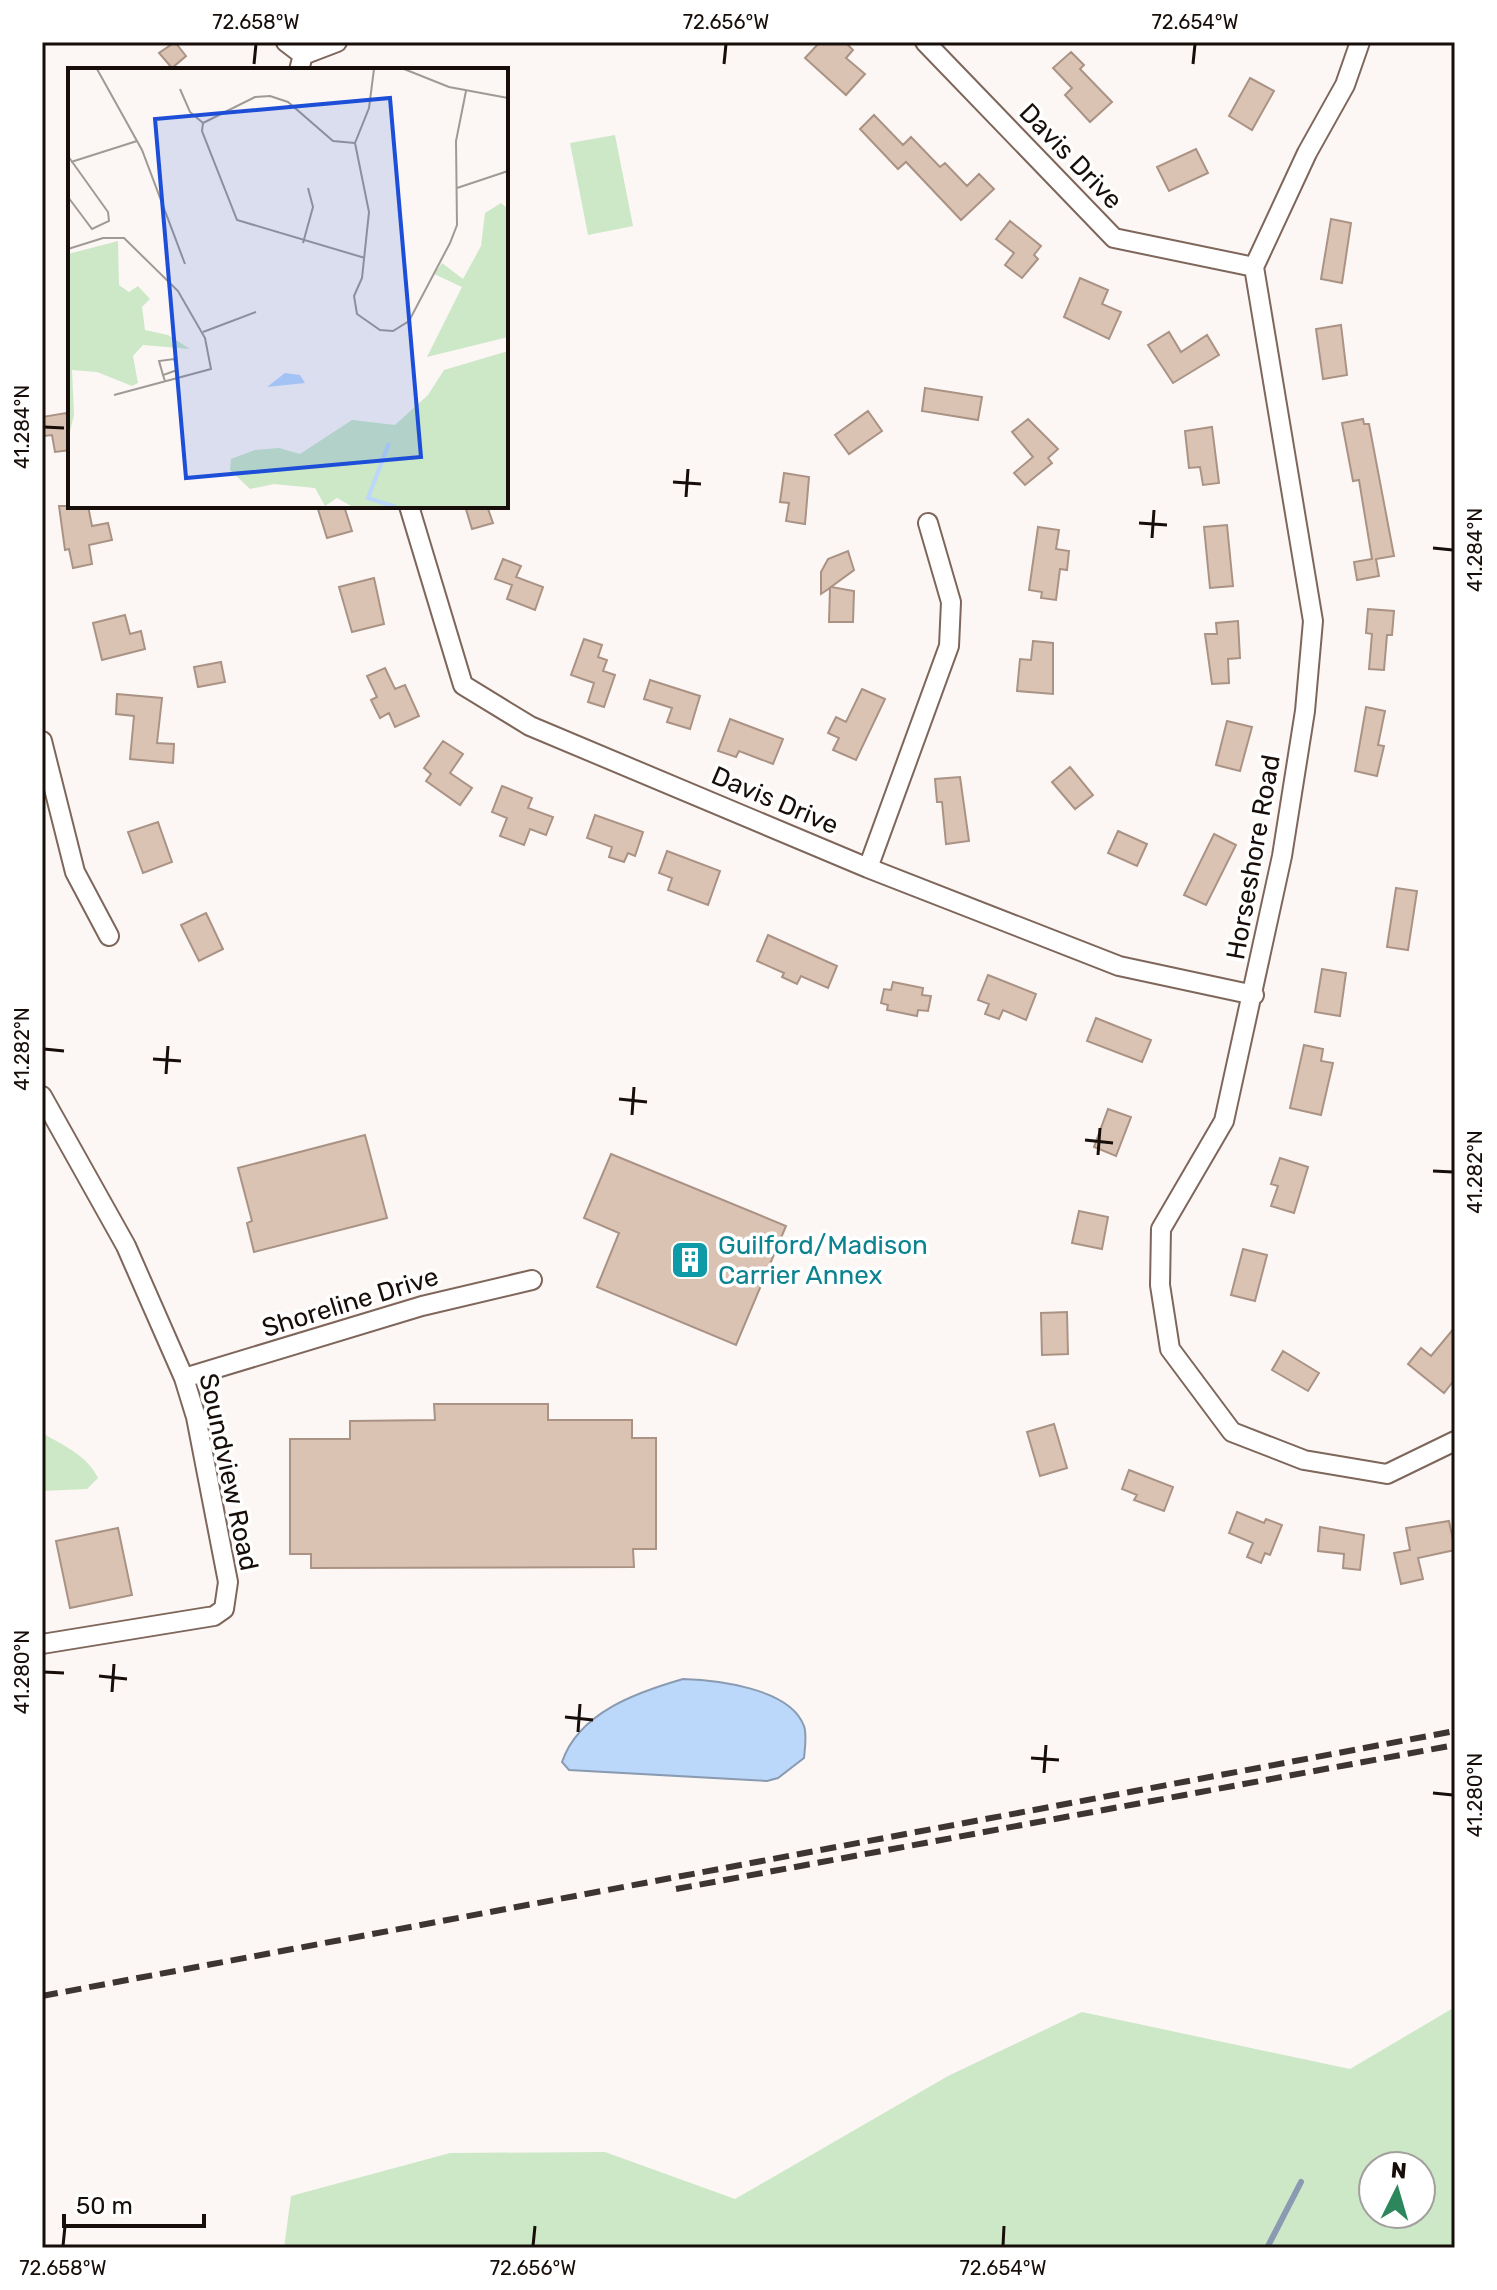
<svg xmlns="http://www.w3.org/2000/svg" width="1497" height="2290" font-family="Rubik,sans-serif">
  <rect width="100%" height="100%" fill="#fcf7f4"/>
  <path fill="#cce8c7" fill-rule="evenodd" d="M615 135 633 226 588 235 570 143Z
    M42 1433C63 1445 88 1456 98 1478L87 1489 42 1491Z
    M1455 2007V2248H284L291 2196 450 2153 605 2152 735 2199 948 2076 1082 2012 1350 2069ZM1373 2166H1421V2214H1373Z"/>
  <path fill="#bbd7f9" stroke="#8a9bb1" stroke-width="2" d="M683 1679C716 1680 790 1688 804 1726 807 1735 805 1748 804 1758L778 1778 767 1781 569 1770 562 1762C579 1712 638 1692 683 1679Z"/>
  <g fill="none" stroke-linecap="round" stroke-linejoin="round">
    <path stroke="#8a9bb1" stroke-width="6" d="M1267 2248 1301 2182"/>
  </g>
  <path fill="#dbc3b4" stroke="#aa9384" stroke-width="2" d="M175 42 186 56 172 68 159 53Z
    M820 42H845L853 50 846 58 865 74 846 95 805 58Z
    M1071 52 1084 65 1080 69 1112 102 1090 122 1065 95 1072 88 1053 68Z
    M1250 78 1274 91 1252 130 1229 116Z
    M874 115 903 145 911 137 940 167 945 163 967 186 979 174 994 189 961 220 906 162 898 169 860 129Z
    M1196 149 1208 173 1169 191 1157 167Z
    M1331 219 1351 223 1342 283 1321 279Z
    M1010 221 1041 246 1034 255 1038 259 1022 278 1005 265 1014 253 996 239Z
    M1080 278 1108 290 1102 304 1121 312 1109 339 1064 317Z
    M1341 325 1347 375 1323 379 1316 329Z
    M1169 332 1181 352 1207 335 1219 355 1173 383 1148 345Z
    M925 388 982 397 978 420 922 411Z
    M868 411 882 431 849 454 835 435Z
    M66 413 70 424V450L55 452 52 435 44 436 42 417Z
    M1028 419 1058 449 1048 458 1052 463 1025 485 1014 473 1033 457 1012 432Z
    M1363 419 1364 424H1369L1394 556 1376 559 1379 576 1357 580 1354 562 1372 559 1359 480 1353 481 1342 423Z
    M1212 427 1219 483 1203 485 1200 467 1189 468 1185 431Z
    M784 473 809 477 805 524 786 521 789 503 780 502Z
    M59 506H88L92 526 108 523 112 540 89 545 92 564 73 568 69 549 65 550Z
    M317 506H344L352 531 327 538Z
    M465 506H487L493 523 472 529Z
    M1227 525 1233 586 1210 588 1204 527Z
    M1038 527 1059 530 1056 549 1069 551 1067 570 1060 569 1056 600 1041 598 1042 592 1029 590Z
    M848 551 854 570 831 587 854 591 853 622H829L830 588 821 594V572L828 559Z
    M503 559 521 566 516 577 543 587 535 610 507 599 512 585 495 579Z
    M374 578 384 624 352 632 339 587Z
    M1368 609 1394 611 1392 635H1387L1384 670 1369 669 1372 634 1366 633Z
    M125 615 130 634 141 631 145 649 102 660 93 623Z
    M1238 621 1240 658 1228 659 1229 683 1212 684 1205 634H1217L1216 623Z
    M584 639 602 645 598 657 607 660 603 671 615 675 604 707 588 702 594 683 571 675Z
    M1033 641 1053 643V694L1017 691 1020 659 1031 660Z
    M221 662 225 682 198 687 194 667Z
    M385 668 395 689 405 685 419 716 395 727 389 713 380 718 371 700 377 697 367 676Z
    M650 680 700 696 690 729 667 722 672 708 644 699Z
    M862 689 885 699 856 760 833 750 839 738 828 733 836 717 846 722Z
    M117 694 162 698 157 743 174 744 173 763 130 759 134 716 116 714Z
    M1366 707 1385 711 1378 745 1384 746 1377 776 1355 771Z
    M730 719 783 739 773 764 739 751 736 757 718 751Z
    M1227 721 1252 727 1240 771 1216 765Z
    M443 741 463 754 450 773 472 788 460 805 426 781 431 774 424 768Z
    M1070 767 1093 795 1075 809 1052 782Z
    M960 777 969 841 946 844 942 802H937L935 779Z
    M502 786 532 798 528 808 553 817 546 835 530 829 524 845 500 836 507 818 492 812Z
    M595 815 643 832 635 856 628 853 624 862 609 857 612 847 587 838Z
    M158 822 172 862 143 873 128 832Z
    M1118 831 1147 844 1137 866 1108 853Z
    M1214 834 1236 845 1206 905 1184 895Z
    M667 851 720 871 708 905 668 890 672 878 659 873Z
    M1396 888 1417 891 1408 950 1387 947Z
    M206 913 223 949 199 961 181 925Z
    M768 935 837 966 828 988 801 976 797 984 782 977 784 973 757 961Z
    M1322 969 1346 973 1340 1016 1315 1012Z
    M988 975 1036 994 1026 1020 1003 1010 999 1019 985 1014 989 1004 978 1000Z
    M893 982 923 988 922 995 931 996 928 1011 918 1010 917 1016 887 1010 888 1005 881 1003 884 989 891 990Z
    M1096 1018 1151 1040 1142 1062 1087 1041Z
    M1304 1045 1323 1049 1321 1061 1333 1063 1321 1115 1290 1108Z
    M1108 1109 1131 1117 1116 1156 1094 1147Z
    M365 1135 387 1218 254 1252 247 1223 252 1221 238 1168Z
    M611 1154 786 1226 736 1345 597 1287 619 1233 584 1218Z
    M1280 1158 1308 1167 1294 1213 1271 1206 1278 1186 1271 1184Z
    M1079 1211 1108 1217 1102 1249 1072 1243Z
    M1243 1249 1267 1255 1255 1301 1231 1295Z
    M1067 1312 1068 1354 1042 1355 1041 1313Z
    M1455 1327V1379L1444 1393 1408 1364 1421 1348 1431 1356Z
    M1283 1351 1319 1373 1308 1391 1272 1370Z
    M434 1404H548V1420H632V1438H656V1549H633L634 1567 311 1568V1554H290V1439H350V1421L435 1420Z
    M1054 1424 1067 1468 1040 1476 1027 1432Z
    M1129 1470 1173 1487 1164 1511 1134 1500 1137 1495 1122 1489Z
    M1237 1512 1264 1523 1266 1519 1282 1525 1270 1555 1265 1553 1261 1563 1247 1557 1253 1543 1229 1533Z
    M1449 1521 1455 1550 1418 1558 1423 1579 1401 1584 1394 1553 1410 1550 1406 1528Z
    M1320 1527 1364 1535 1360 1570 1343 1568 1344 1554 1318 1551Z
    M118 1528 132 1595 70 1608 56 1541Z"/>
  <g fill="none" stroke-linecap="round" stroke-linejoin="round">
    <defs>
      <path id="street" d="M286 42 303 55
        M925 42 1114 238 1254 267
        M1360 42 1345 85 1307 153 1254 267 1313 621 1305 711 1282 856 1224 1121 1161 1229 1160 1285 1170 1349 1232 1432 1304 1460 1387 1474 1455 1441
        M299 70 303 55 337 42
        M409 506 463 685 530 726 868 868 1119 966 1254 995
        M42 741 75 872 109 936
        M868 868 949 646 951 602 928 523
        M42 1096 126 1246 184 1378 196 1417 228 1582 224 1609 214 1616 42 1644
        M184 1378 422 1306 532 1280"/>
    </defs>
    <use href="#street" stroke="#7e665b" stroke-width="22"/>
    <use href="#street" stroke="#fff" stroke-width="18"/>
    <path stroke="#3d3531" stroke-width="6" stroke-dasharray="16 8" stroke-linecap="butt" d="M676 1889 1455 1745
      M42 1996 1455 1731"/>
  </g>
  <path fill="none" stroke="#170e0a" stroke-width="3" d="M254 64 256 44M724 64 726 44M1193 64 1195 44M44 427 64 428M673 482 701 484M686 497 688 469M1139 523 1167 525M1152 538 1154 510M1433 548 1453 550M44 1049 64 1051M153 1059 181 1061M166 1074 168 1046M619 1099 647 1102M632 1115 634 1087M1085 1140 1113 1143M1098 1155 1100 1128M1433 1171 1453 1172M44 1672 64 1673M99 1676 127 1679M112 1692 114 1664M565 1717 593 1720M578 1732 580 1704M1031 1758 1059 1760M1044 1773 1046 1745M1433 1793 1453 1795M63 2246 65 2226M533 2246 535 2226M1003 2246 1004 2226"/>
  <defs>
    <symbol id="building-square" viewBox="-11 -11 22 22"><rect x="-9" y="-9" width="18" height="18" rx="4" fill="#0f9aa8" stroke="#fff"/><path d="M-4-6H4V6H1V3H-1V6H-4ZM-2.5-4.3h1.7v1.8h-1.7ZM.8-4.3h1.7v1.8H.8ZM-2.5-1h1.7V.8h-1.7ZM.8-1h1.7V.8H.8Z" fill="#fff"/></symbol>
  </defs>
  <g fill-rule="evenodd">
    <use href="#building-square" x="668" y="1238" width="44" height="44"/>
  </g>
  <g text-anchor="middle" stroke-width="7" stroke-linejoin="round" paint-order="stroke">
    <g font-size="26" fill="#170e0a" stroke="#fff">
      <text transform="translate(1071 156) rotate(46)" y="9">Davis Drive</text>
      <text transform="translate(775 800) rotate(23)" y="9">Davis Drive</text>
      <text transform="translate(1253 857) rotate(-80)" y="9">Horseshore Road</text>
      <text transform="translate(350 1302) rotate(-17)" y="9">Shoreline Drive</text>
      <text transform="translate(229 1472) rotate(78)" y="9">Soundview Road</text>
    </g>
    <g font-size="26" fill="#0d838f" stroke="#fff" text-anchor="start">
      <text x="718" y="1254">Guilford/Madison<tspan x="718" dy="30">Carrier Annex</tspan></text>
    </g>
  </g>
  <g transform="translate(68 68)">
    <rect width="440" height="440" fill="#fcf7f4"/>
    <path d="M433 135 440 141V269L359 289 394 219 366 206 374 195 395 211 413 178 417 145ZM50 173 51 217 61 224 70 218 82 231 74 239 77 262 100 267 122 281 75 277 65 288 70 315 64 318 29 304 4 302 6 347 0 371V186ZM440 283V439H285L269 430 257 438 247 420 206 416 182 421 162 402 163 391 187 382 211 380 232 386 284 352 327 357 360 327 376 302Z" fill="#cce8c7"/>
    <path d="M217 305 232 307 237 315 199 319Z" fill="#bbd7f9"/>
    <path fill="none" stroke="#bbd7f9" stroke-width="4" d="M321 375 300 430 328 439"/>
    <path fill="none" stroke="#a09a96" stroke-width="2" d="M29 1 74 82 117 196M306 1 301 40 287 75 301 144 294 210 286 228 289 246 312 262 325 263 341 253 382 175 389 157 388 73 398 23M336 1 381 19 440 30M112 21 122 44 135 55M287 75 265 73 220 34 202 28 187 29 135 55 134 63 169 152 297 190M0 88 40 144 41 153 24 161 0 129M3 94 69 73M389 120 440 103M235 175 245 139 240 120M0 181 35 170H56L110 223 137 270 143 301 46 327M135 264 188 244M95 307 91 293 106 291 109 302 95 307 97 313"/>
    <path fill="#1d4ed8" fill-opacity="0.15" stroke="#1d4ed8" stroke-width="4" d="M322 30 353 389 118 410 87 51Z"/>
    <rect width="440" height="440" fill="none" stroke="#170e0a" stroke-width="4"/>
  </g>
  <rect width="1497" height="2290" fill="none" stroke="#ffffff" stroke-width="88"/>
  <g transform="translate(1397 2190) rotate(5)"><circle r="38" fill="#ffffff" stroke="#a29f9d" stroke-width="2"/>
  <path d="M0-6L14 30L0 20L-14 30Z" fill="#2d875d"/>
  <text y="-12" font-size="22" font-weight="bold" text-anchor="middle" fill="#170e0a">N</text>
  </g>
  <path d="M64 2214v12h140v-12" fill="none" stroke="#170e0a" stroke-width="4"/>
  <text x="76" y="2214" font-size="24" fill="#170e0a" stroke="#ffffff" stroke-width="6" paint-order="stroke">50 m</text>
  <rect x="44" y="44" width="1409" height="2202" fill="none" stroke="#170e0a" stroke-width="3"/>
  <g font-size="20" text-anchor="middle" fill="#170e0a">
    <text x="256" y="29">72.658°W</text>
    <text x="726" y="29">72.656°W</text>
    <text x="1195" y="29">72.654°W</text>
    <text transform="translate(22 427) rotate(-90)" y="7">41.284°N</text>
    <text transform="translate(1475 550) rotate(-90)" y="7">41.284°N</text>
    <text transform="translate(22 1049) rotate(-90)" y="7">41.282°N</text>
    <text transform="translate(1475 1172) rotate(-90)" y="7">41.282°N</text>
    <text transform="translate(22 1672) rotate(-90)" y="7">41.280°N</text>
    <text transform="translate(1475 1795) rotate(-90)" y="7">41.280°N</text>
    <text x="63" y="2275">72.658°W</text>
    <text x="533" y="2275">72.656°W</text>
    <text x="1003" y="2275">72.654°W</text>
  </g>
</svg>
